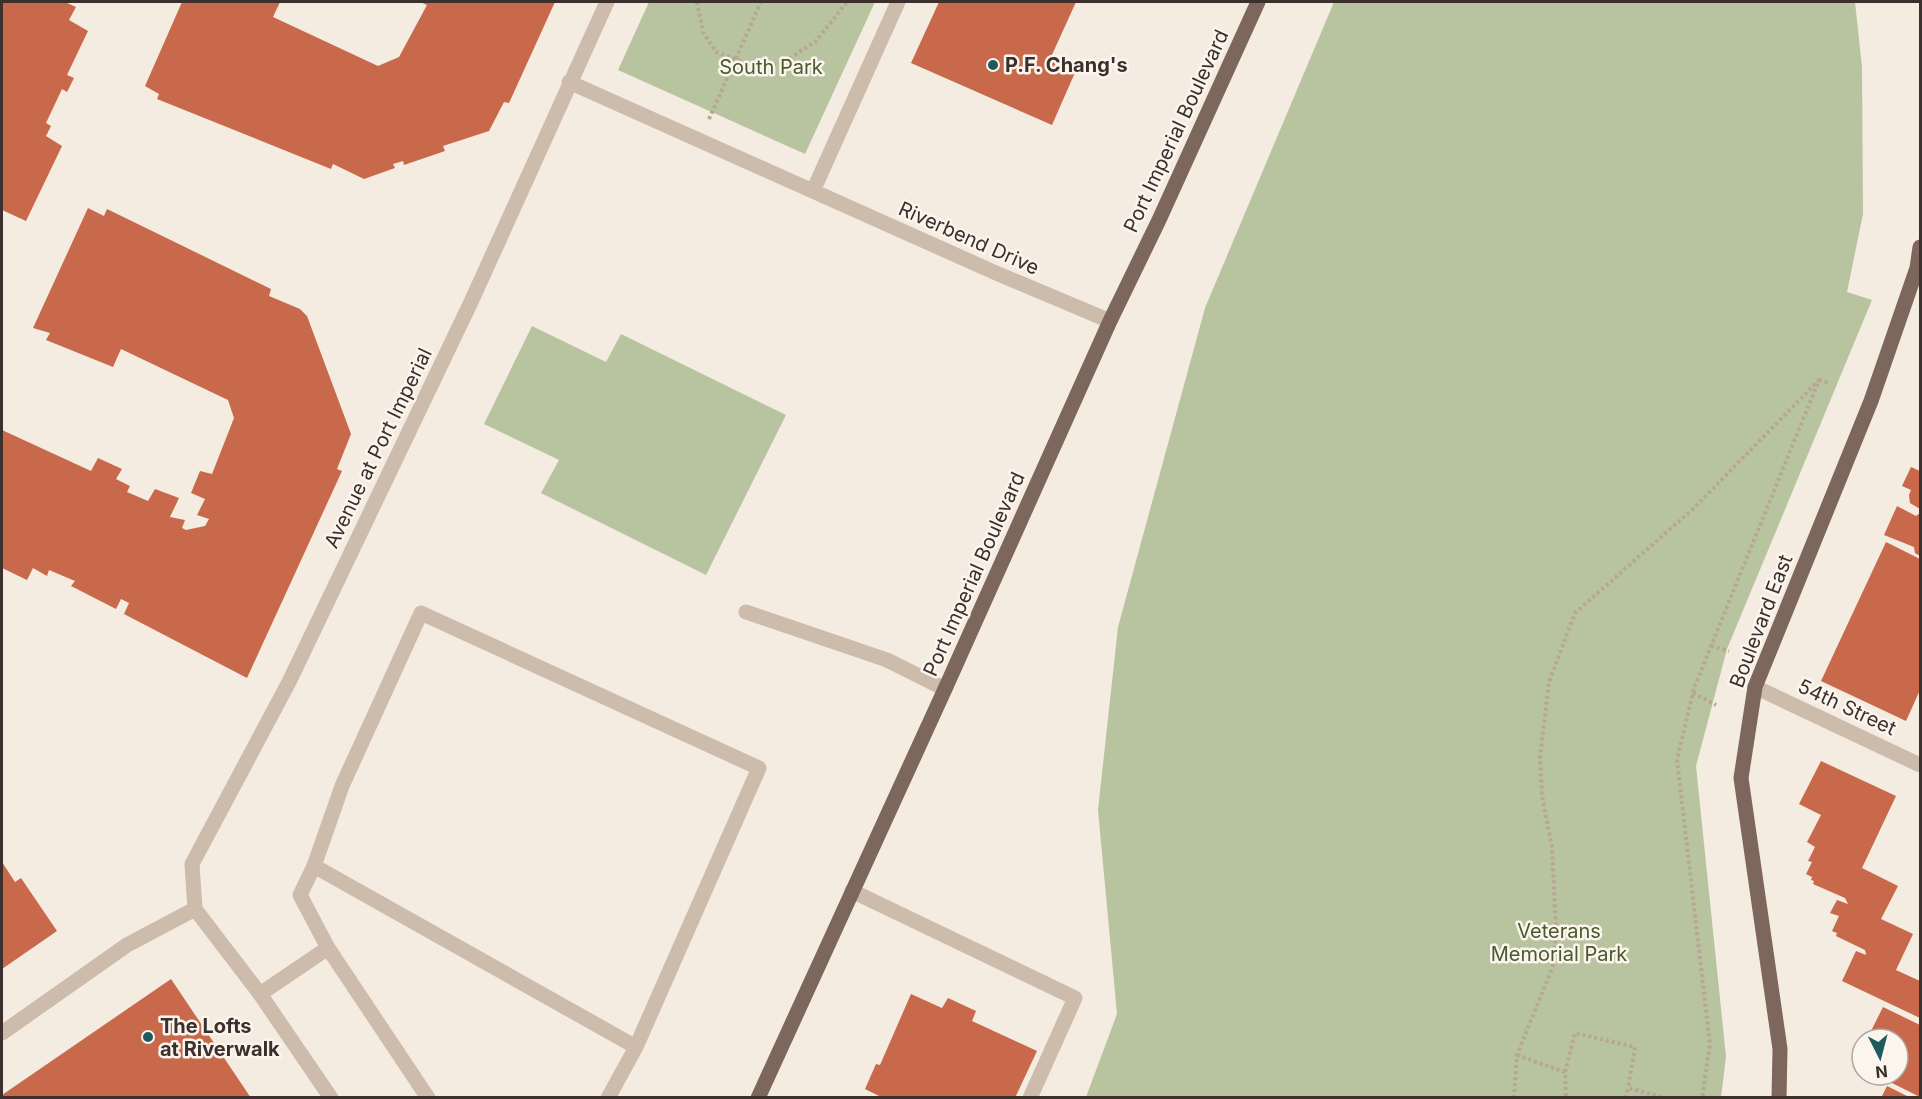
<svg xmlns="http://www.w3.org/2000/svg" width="1922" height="1099" font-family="Inter,sans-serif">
  <rect width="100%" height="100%" fill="#f4ebe1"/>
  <path fill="#b8c4a0" d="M649 2H875L805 154 618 70Z
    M1334 2H1855L1862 67 1863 214 1847 292 1872 300 1727 649 1696 766 1726 1057 1721 1097H1086L1117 1014 1098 810 1118 627 1205 308Z
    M532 326 606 362 621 334 786 415 706 575 541 493 559 460 484 424Z"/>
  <path fill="#c8694b" d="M2 2H65L76 7 69 20 88 31 67 75 74 78 67 92 62 89 46 123 51 126 46 136 62 146 26 221 2 210Z
    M182 2H280L273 17 378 66 399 57 427 5 420 2H555L509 103 504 102 489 131 443 146 445 151 404 165 403 161 393 164 395 168 364 179 333 164 331 169 157 99 159 94 145 86Z
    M939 2H1076L1051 57 1077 68 1052 125 911 63Z
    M88 208 104 216 107 209 271 289 269 296 300 309 307 316 351 434 337 469 342 471 247 678 124 614 129 603 121 599 116 609 71 586 75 581 49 570 47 576 33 568 27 580 2 568V430L91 471 98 458 122 469 116 479 130 486 127 492 148 501 155 489 179 498 170 517 185 520 182 528 186 530 205 526 209 519 197 515 205 499 191 493 200 471 212 474 234 418 228 400 121 349 113 367 46 340 50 333 33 328Z
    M1911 467 1920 471V509L1910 503 1909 495 1911 490 1902 486Z
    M1897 506 1916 516 1920 513V556L1915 553 1914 547 1884 535Z
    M1886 542 1920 559V690L1906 721 1821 681Z
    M1821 761 1896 796 1862 868 1898 886 1881 919 1913 934 1896 970 1920 981V1018L1842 981 1856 951 1866 955 1865 950 1836 936 1837 933 1832 931 1839 916 1830 913 1837 900 1848 904 1845 898 1813 884 1814 881 1811 880 1812 877 1806 874 1812 862 1808 861 1815 847 1807 842 1821 815 1799 804Z
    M2 862 15 882 21 878 57 931 2 969Z
    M171 979 251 1098H2V1095Z
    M911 994 942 1008 948 998 976 1011 972 1021 1037 1051 1015 1098H883L865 1089 876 1064 880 1065Z
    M1883 1007 1920 1025V1097L1876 1075H1898V1039H1872L1868 1037Z
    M1887 1086 1911 1098H1881Z"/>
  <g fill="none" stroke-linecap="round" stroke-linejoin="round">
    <path stroke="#b9a596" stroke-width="4" stroke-dasharray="3 3" stroke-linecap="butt" d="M697 2 703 32 716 52 754 66 781 64 816 41 847 2
      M709 119 761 2
      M1819 380 1828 383
      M1711 646 1729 651
      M1693 693 1716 705
      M1517 1055 1565 1072 1566 1098
      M1565 1072 1575 1033 1635 1047 1628 1088
      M1514 1098 1517 1055 1553 966 1556 930 1552 847 1542 796 1540 757 1549 682 1575 613 1694 508 1819 380 1694 688 1677 760 1710 1044 1702 1098
      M1625 1098 1628 1088 1665 1098"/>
    <path stroke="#cdbbac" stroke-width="15" d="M746 612 887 660 945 689
      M314 866 342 786 421 613 759 768 636 1047
      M852 891 1075 998 1030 1098
      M260 994 328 948
      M428 1098 328 948 300 895 314 866 636 1047 608 1098"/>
    <path stroke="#cdbbac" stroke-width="15" d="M569 82 996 273 1110 321
      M813 191 898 2
      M1755 687 1920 765
      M195 909 260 994 331 1098
      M2 1033 127 945 195 909 192 864 289 682 471 302 607 2"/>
    <path stroke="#7d675c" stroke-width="15" d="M758 1098 945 689 1110 321 1159 220 1258 2
      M1779 1098 1780 1049 1741 778 1755 687 1871 401 1917 268 1920 247"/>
  </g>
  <g fill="#1f5a5e" stroke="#fbf5ee" stroke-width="2">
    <circle cx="993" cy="65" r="6"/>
    <circle cx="148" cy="1037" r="6"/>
  </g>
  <g text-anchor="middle" stroke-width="5" stroke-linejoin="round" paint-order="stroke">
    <g font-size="20" font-weight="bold" fill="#3b302b" stroke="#fbf5ee" text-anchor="start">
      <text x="1005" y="72">P.F. Chang's</text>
      <text x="160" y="1033">The Lofts<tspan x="160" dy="23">at Riverwalk</tspan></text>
    </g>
    <g font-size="20" fill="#4a5a2e" stroke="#fbf5ee">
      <text x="771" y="74">South Park</text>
      <text x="1559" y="938">Veterans<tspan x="1559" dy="23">Memorial Park</tspan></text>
    </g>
    <g font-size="20" fill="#3b302b" stroke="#fbf5ee">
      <text transform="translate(1176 131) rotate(-65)" y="7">Port Imperial Boulevard</text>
      <text transform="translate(969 238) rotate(24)" y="7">Riverbend Drive</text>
      <text transform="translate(378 448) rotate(-64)" y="7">Avenue at Port Imperial</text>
      <text transform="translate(974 574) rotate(-66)" y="7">Port Imperial Boulevard</text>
      <text transform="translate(1761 621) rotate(-69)" y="7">Boulevard East</text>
      <text transform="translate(1847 707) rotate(25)" y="7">54th Street</text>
    </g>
  </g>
  <rect width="1922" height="1099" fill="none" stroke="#3b302b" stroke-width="6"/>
  <g transform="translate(1880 1057) rotate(174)"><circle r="28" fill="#fbf5ee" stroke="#aea6a0" stroke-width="1.5"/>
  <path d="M0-4.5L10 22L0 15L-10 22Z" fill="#1f5a5e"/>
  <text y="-9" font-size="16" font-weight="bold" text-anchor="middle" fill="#3b302b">N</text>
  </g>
</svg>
